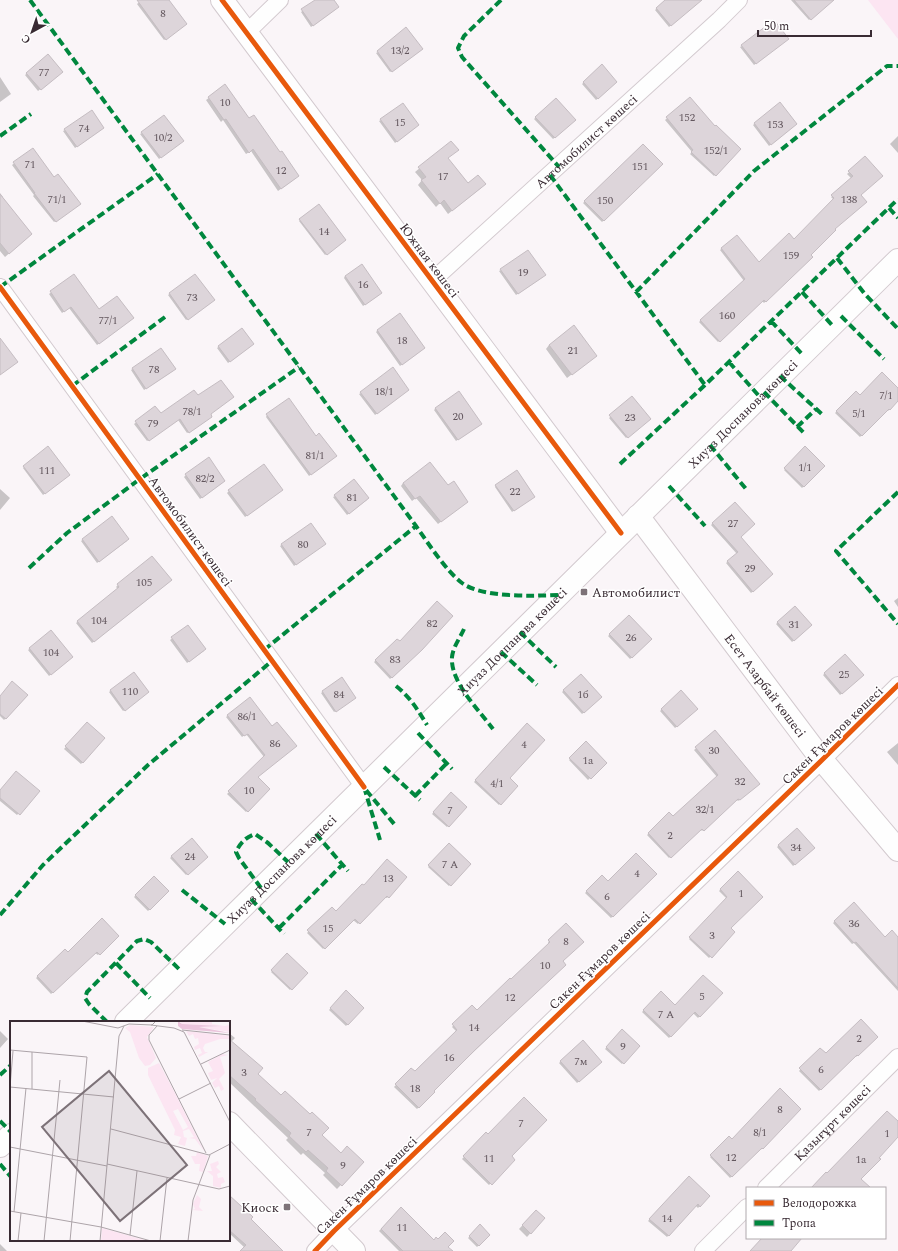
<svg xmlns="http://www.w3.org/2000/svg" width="898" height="1251" font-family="Spectral,serif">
  <rect width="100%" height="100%" fill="#faf5f8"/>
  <path fill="#fce5f2" d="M868 0H898V39Z"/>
  <path fill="#0003" d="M142 0H168L184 26 164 40 137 4Z
    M317 0H333L336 9 311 27 301 12Z
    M666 0H689L694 6 669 27 655 10Z
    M791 0H832L809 20Z
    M786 40 754 65 740 47 742 46Z
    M420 51 390 72 376 53 378 52Z
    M48 56 61 72 38 91 25 75Z
    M602 66 616 82 596 100 582 84Z
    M0 77 11 94 0 102Z
    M225 86 249 119 296 178 278 191 251 151 246 154 223 120 221 122 206 100Z
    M690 98 715 128 740 149 714 176 690 154 692 152 665 120Z
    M556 99 574 120 553 139 534 119Z
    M779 104 794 126 769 146 753 125Z
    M381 120 416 127 395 143 379 121Z
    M102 129 75 148 63 131 65 130Z
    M142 133 181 142 159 159 140 134Z
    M898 136V153L890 144Z
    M451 142 447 159 468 184 481 188 448 214 440 203 436 207 418 185 422 180 415 172Z
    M643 145 661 164 602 222 583 203Z
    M33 149 54 179 78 205 54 222 33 196 34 195 12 165Z
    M865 158 860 195 834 229 810 255 811 257 764 303 762 301 718 342 699 322 744 281 720 250 737 236 759 264 794 240 834 200 831 197 852 179 847 174Z
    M0 193 3 197 2 198 31 234 5 257 0 251Z
    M300 220 344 241 325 255 299 221Z
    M501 270 543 277 516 295 499 271Z
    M74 275 99 311 131 319 97 345 69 308 62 313 49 294Z
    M195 275 212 302 186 320 168 295Z
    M345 276 379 295 363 306 344 278Z
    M241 329 251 346 228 363 217 348Z
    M378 330 422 350 400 366 376 332Z
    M549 345 592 359 567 378 546 349Z
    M161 349 173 371 144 390 131 370Z
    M898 389V400L888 411 886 409 860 437 835 413 856 392 860 397Z
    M406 391 375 415 359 394 361 393Z
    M632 398 649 419 626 438 609 418Z
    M155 408 160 414H210V418L187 433 178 420 147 441 134 424Z
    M436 408 479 425 456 441 434 410Z
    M267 415 316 438 334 457 309 476 266 417Z
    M805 448 824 466 802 488 784 470Z
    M24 467 67 476 43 495 23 468Z
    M186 475 223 482 200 499 184 477Z
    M403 483 464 504 438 524 416 498 412 501 401 486Z
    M496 485 532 498 512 512 495 487Z
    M0 489 10 498 0 510Z
    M229 491 280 492 245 517 227 493Z
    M335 496 367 500 347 515 333 497Z
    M735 503 740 537 772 574 751 593 726 563 737 554 711 525Z
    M112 518 127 541 97 563 81 541Z
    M311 524 323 545 294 566 280 546Z
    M169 582 92 643 76 623 118 589 116 587 118 585Z
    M898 598V607L894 601Z
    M795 607 811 625 792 642 776 624Z
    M629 617 651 639 630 659 608 636Z
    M188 626 204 651 187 663 170 640Z
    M51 631 72 657 49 676 28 650Z
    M397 640 400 643 422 649 390 679 374 662Z
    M845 655 863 675 840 695 823 675Z
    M134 673 148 692 123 711 109 692Z
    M581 675 601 697 582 714 562 692Z
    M342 678 353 699 334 712 321 693Z
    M681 692 696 709 675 728 660 711Z
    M27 696 4 720 0 716V697Z
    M250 698 272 727 277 723 257 777 269 789 246 812 227 794 264 757 246 734 242 737 226 717Z
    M87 723 104 738 81 764 64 749Z
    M527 724 509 778 517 786 499 805 474 782Z
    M715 732 758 784 738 801 736 799 702 831 700 829 669 858 647 835 669 814 673 818 717 777 694 750Z
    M586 743 606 763 588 780 569 760Z
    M898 743V765L887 752Z
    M0 791H38L17 815 0 801Z
    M451 794 466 807 447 827 432 814Z
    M797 829 813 848 793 866 777 847Z
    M192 839 207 857 186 875 170 858Z
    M449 844 470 864 449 886 428 867Z
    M387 861 388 897 387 898 384 897 358 924 353 920 323 949 307 933 332 908 336 913 364 887Z
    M738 872 729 928 734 933 709 958 689 939 727 899 719 891Z
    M655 874 611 918 585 893 602 876 608 882Z
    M154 877 168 891 148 911 134 897Z
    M854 904 885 938H898V991L854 943 852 944 833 923Z
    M566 925 561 962 564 965 433 1091 434 1092 417 1109 394 1087 411 1069 415 1073 457 1032 452 1027 472 1006 477 1011 549 944 548 942Z
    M117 936 98 955 95 953 51 994 36 978 65 951 68 953Z
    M287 955 306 973 290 990 271 972Z
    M346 992 363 1008 346 1026 329 1010Z
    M661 993 675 1006 721 993 698 1018 693 1013 669 1038 642 1012Z
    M0 1031 8 1039 0 1048Z
    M622 1031 639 1046 622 1064 605 1049Z
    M229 1033 235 1038 231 1042 256 1074 341 1154 363 1162 337 1189 323 1175 325 1173 303 1153 301 1155 286 1140 288 1138 229 1082Z
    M876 1037 856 1057 854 1055 819 1091 799 1071 820 1049 826 1055Z
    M582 1042 601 1062 577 1083 559 1063Z
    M799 1109 762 1148 761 1150 759 1148 730 1178 710 1157 729 1138 732 1141Z
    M486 1133 514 1160 489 1185 462 1159Z
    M689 1177 709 1196 698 1208 695 1205 667 1237 648 1221Z
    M229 1197 249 1219 275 1251H242L245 1248 229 1233Z
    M401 1208 434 1241 450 1251H399L379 1231Z
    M536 1211 544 1218 527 1237 519 1229Z
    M480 1226 489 1235 477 1247 468 1238Z
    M0 1244 7 1251H0Z"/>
  <path fill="#ddd5da" stroke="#c5bdc2" d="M137 0H169L187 24 166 40Z
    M315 0H334L339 7 313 26 301 9Z
    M665 0H702L671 26 656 8Z
    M794 0H834L811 20Z
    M774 20 789 39 756 64 741 45Z
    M406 27 423 49 392 72 377 51Z
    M48 54 63 72 41 90 26 73Z
    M602 64 617 82 598 99 583 82Z
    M225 84 249 118 254 115 280 152 282 151 299 176 281 189 253 149 249 153 226 119 224 120 208 97Z
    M690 97 715 126 716 125 741 149 716 176 691 152 693 150 666 117Z
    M556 98 576 120 555 138 535 117Z
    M780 102 797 124 771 145 754 123Z
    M403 103 419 125 397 142 380 119Z
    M92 110 104 128 77 147 64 129Z
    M164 115 184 141 161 158 141 132Z
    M451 141 459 150 448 158 468 183 478 175 486 184 452 211 444 200 440 204 421 180 426 177 418 167Z
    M643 144 663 164 604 221 584 201Z
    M33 148 54 177 58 174 81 204 56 222 34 193H35L13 162Z
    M865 156 883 176 861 195 867 202 835 229 836 230 811 255 813 257 766 302 764 300 720 342 700 320 745 279 721 248 737 235 759 262 789 233 794 239 834 198 831 195 853 176 848 171Z
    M0 194 32 234 9 254 0 243Z
    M319 204 346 240 327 255 299 219Z
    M528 250 546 275 518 294 500 269Z
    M362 264 382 293 365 305 345 276Z
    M74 274 99 309 117 296 134 318 99 344 71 307 64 312 50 291Z
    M195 274 215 300 188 320 169 293Z
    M400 313 425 348 402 365 377 330Z
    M574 325 597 356 572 375 549 345Z
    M242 328 254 344 230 362 218 346Z
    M0 338 18 362 0 375Z
    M161 348 176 369 146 389 132 368Z
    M393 367 409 390 377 414 360 392Z
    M882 372 898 388V401L890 410 889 409 862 436 836 411 856 391 860 395Z
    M221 380 234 397 211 414 212 417 189 433 180 419 149 441 135 421 155 406 161 413 194 390 198 395Z
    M459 391 482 424 458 440 435 408Z
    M632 396 651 419 628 438 609 415Z
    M289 398 316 436 319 433 337 456 311 475 266 414Z
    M48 446 70 475 45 494 23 466Z
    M805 446 825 466 804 487 784 468Z
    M209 457 225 481 202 498 185 474Z
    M430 462 448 485 454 481 468 502 441 522 420 496 415 499 403 483Z
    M264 464 283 490 247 516 228 490Z
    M517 470 535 497 514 511 495 485Z
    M354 479 369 498 349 514 334 495Z
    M735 502 755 524 741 537 773 574 753 592 727 561 738 552 712 523Z
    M112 516 129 539 99 562 82 539Z
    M311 523 326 544 296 565 281 544Z
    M152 556 172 580 94 642 77 621 119 587 117 584Z
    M437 601 453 616 422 650 392 678 375 660 397 639 400 641Z
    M795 606 812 625 794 641 777 622Z
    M629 615 652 639 632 658 609 634Z
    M188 625 206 649 189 662 171 637Z
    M51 630 73 657 51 675 29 648Z
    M845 654 864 675 842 694 824 673Z
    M134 672 149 692 125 711 110 690Z
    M581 674 602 697 584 713 563 690Z
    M342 677 356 698 336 712 322 691Z
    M12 681 28 695 6 719 0 714V696Z
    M681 690 698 709 677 727 661 709Z
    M250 697 272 726 277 722 297 746 258 777 270 789 248 812 228 791 265 755 248 734 244 736 227 715Z
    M87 722 105 738 83 763 65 746Z
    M527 723 545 740 510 778 518 786 501 805 475 780Z
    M715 730 760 784 740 800 738 799 704 831 702 829 671 858 648 833 669 812 673 816 718 775 695 747Z
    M586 741 607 763 591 779 569 758Z
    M16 771 40 791 20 815 0 798V790Z
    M451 792 467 807 449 827 433 812Z
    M797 828 815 848 795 865 778 845Z
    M192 838 208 857 188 875 171 856Z
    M449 843 471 864 451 886 428 865Z
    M636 853 657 874 613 917 586 891 602 875 608 881Z
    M387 859 407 877 389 898 387 896 360 924 355 919 325 949 307 930 332 907 336 911 362 884 364 885Z
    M738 871 763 897 731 928 735 932 712 958 689 937 727 897 720 889Z
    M154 876 169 891 150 910 135 895Z
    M854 902 885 937 892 930 898 937V988L856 942 854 943 834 921Z
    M102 918 119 936 100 955 97 952 53 993 37 976 65 949 68 952Z
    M566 923 584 942 563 961 566 965 476 1049 434 1091 435 1092 419 1108 395 1084 411 1068 415 1071 457 1030 452 1024 472 1005 477 1010 510 978 511 979 550 942 548 940Z
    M287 953 308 973 292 990 271 970Z
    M703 975 723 993 700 1017 695 1012 671 1037 643 1010 661 991 675 1005Z
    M346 990 364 1008 348 1025 330 1008Z
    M861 1019 878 1037 858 1056 857 1055 821 1090 799 1068 820 1048 826 1053Z
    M622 1029 640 1046 624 1064 606 1047Z
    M229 1039 263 1068 258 1074 281 1095 285 1091 310 1114 312 1112 329 1128 322 1135 341 1153 347 1146 364 1162 342 1186 326 1171 328 1168 308 1150 306 1152 289 1136 291 1133 255 1100 256 1099 229 1075Z
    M583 1040 602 1062 579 1082 560 1061Z
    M780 1088 801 1109 763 1149 762 1148 732 1177 710 1155 729 1136 732 1139Z
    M524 1097 547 1120 512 1156 515 1160 492 1185 463 1156 486 1132 488 1134Z
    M887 1111 898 1121V1137L879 1158 881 1159 861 1179 871 1188H811L826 1172 827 1173Z
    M689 1176 710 1196 700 1207 698 1204 669 1236 649 1219Z
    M229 1195 253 1217 251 1219 283 1251H240L246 1245 229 1230Z
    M401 1207 434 1240 436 1237 438 1239 445 1232 454 1241 448 1247 453 1251H403L381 1229Z
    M536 1210 545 1218 531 1234 522 1225Z
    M480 1224 490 1235 479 1246 469 1236Z
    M762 1238H802L791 1251H750Z"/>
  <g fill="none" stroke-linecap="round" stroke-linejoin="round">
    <defs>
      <g id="street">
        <path d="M246 33 280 0"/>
        <path id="s1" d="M432 281 719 20 739 0"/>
        <path d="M0 287 364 787"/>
        <path id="s2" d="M766 1188 898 1057"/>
        <path d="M315 1251 334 1231 822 760 898 685"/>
        <path d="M703 1251 747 1207"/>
      </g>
      <g id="secondary">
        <path d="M222 0 621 533"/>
        <path id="s3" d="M638 516 822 760 898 850"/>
        <path id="s4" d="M126 1022 898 260"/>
        <path d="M229 1123 354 1251"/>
        <path d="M0 1146 11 1135"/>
      </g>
    </defs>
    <use href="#street" stroke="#d3cacf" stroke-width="18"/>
    <use href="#secondary" stroke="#d3cacf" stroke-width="24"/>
    <use href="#street" stroke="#fefefe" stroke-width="16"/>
    <use href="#secondary" stroke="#fefefe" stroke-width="22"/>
    <path stroke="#00873e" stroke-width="4" stroke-dasharray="8 4" stroke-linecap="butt" d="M30 0 416 526C428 543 447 572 462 583 482 598 533 596 558 595
      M501 0 464 36 458 48 462 57 559 167
      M0 136 31 114
      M550 175 705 385
      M889 208 898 218
      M837 258 864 293 898 329
      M0 287 158 174
      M636 292 754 171 887 66H898
      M802 292 832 325
      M841 316 884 359
      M771 321 802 354
      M729 362 759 396
      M780 376 824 416
      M72 386 165 317
      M764 392 805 434
      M797 427 816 409
      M710 445 746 489
      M620 464 705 385 898 199
      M669 486 705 526
      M898 492 836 551 898 624
      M29 568 67 533 140 479 299 367
      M464 629C460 638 453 647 452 657 450 682 479 710 493 729
      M520 632 556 667
      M264 650 416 526
      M501 652 537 685
      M396 686C410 697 418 710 427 725
      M418 733 452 769
      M384 767 420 800
      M364 787 380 840
      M366 790 395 825
      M415 796 447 763
      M316 834 348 871
      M261 888 239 858 236 852C240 843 246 837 255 834L268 843 288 862
      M182 890 225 924
      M251 899 284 934
      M0 915 43 865 148 765 272 661
      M279 928 343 864
      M116 963 150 998
      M107 1022 89 1004 85 998 87 992 137 941 144 939 151 942 179 969
      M0 1075 11 1065
      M0 1121 11 1132
      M0 1164 11 1177"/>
    <defs>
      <path id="cycleway" d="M222 0 621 533
        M0 287 364 787
        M315 1251 334 1231 822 760 898 685"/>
    </defs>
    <use href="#cycleway" stroke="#fff" stroke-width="8"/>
    <use href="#cycleway" stroke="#e8590c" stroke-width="5"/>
  </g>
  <g fill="#7d7278" stroke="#fff" stroke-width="1.5">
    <rect x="580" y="588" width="8" height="8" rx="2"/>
    <rect x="283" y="1203" width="8" height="8" rx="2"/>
  </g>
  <g text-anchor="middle" stroke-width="3" stroke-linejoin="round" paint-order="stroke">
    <g font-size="11" fill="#62565d">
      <text x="163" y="17">8</text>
      <text x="400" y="54">13/2</text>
      <text x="44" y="76">77</text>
      <text x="225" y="106">10</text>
      <text x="687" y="121">152</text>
      <text x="400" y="126">15</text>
      <text x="775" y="128">153</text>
      <text x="84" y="132">74</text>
      <text x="163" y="141">10/2</text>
      <text x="716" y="154">152/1</text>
      <text x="30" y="168">71</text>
      <text x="640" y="170">151</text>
      <text x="281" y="174">12</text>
      <text x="443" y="180">17</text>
      <text x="57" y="203">71/1</text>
      <text x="849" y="203">138</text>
      <text x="605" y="204">150</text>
      <text x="324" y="235">14</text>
      <text x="791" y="259">159</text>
      <text x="523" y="276">19</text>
      <text x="363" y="288">16</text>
      <text x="192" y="301">73</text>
      <text x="727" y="319">160</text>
      <text x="108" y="324">77/1</text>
      <text x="402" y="344">18</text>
      <text x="573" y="354">21</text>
      <text x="154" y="373">78</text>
      <text x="384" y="395">18/1</text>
      <text x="886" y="399">7/1</text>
      <text x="192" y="415">78/1</text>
      <text x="859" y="417">5/1</text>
      <text x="458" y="420">20</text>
      <text x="630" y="421">23</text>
      <text x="153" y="427">79</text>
      <text x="315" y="459">81/1</text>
      <text x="805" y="471">1/1</text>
      <text x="47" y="474">111</text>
      <text x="205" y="482">82/2</text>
      <text x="515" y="495">22</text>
      <text x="352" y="501">81</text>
      <text x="733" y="527">27</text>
      <text x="303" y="548">80</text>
      <text x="750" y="572">29</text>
      <text x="144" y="586">105</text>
      <text x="99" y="624">104</text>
      <text x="432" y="627">82</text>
      <text x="794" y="628">31</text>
      <text x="631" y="641">26</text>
      <text x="51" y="656">104</text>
      <text x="395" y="663">83</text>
      <text x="844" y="678">25</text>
      <text x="130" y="695">110</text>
      <text x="339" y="698">84</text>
      <text x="583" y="698">1б</text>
      <text x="247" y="720">86/1</text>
      <text x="275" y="747">86</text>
      <text x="524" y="748">4</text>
      <text x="714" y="754">30</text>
      <text x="588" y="764">1а</text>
      <text x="740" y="785">32</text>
      <text x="497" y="787">4/1</text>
      <text x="249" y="794">10</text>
      <text x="705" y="813">32/1</text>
      <text x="450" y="814">7</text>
      <text x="670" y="839">2</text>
      <text x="796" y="851">34</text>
      <text x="190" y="860">24</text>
      <text x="450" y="868">7 А</text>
      <text x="637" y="877">4</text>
      <text x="388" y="882">13</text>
      <text x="741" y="897">1</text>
      <text x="607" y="900">6</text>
      <text x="854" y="927">36</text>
      <text x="328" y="932">15</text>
      <text x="712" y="939">3</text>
      <text x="566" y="945">8</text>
      <text x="545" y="969">10</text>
      <text x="702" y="1000">5</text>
      <text x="510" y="1001">12</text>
      <text x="666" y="1018">7 А</text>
      <text x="474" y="1031">14</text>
      <text x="859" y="1042">2</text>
      <text x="623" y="1050">9</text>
      <text x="449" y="1061">16</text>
      <text x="581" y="1065">7м</text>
      <text x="821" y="1073">6</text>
      <text x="244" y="1076">3</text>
      <text x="415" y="1092">18</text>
      <text x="780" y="1113">8</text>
      <text x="521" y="1127">7</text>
      <text x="309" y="1136">7</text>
      <text x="760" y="1136">8/1</text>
      <text x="887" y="1137">1</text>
      <text x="731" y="1161">12</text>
      <text x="489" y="1162">11</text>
      <text x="861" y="1163">1а</text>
      <text x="343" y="1169">9</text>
      <text x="667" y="1222">14</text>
      <text x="402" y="1231">11</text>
    </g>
    <g font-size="13" fill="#392b33" stroke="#fff">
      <text dy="5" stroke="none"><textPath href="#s1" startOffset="208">Автомобилист көшесі</textPath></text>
      <text transform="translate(430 260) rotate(53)" y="5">Южная көшесі</text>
      <text dy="5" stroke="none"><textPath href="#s4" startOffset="866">Хиуаз Доспанова көшесі</textPath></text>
      <text transform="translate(191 531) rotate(54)" y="5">Автомобилист көшесі</text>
      <text dy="5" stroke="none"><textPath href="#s4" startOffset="542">Хиуаз Доспанова көшесі</textPath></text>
      <text dy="5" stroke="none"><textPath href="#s3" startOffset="212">Есет Азарбай көшесі</textPath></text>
      <text transform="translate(832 735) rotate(-44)" y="5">Сакен Ғұмаров көшесі</text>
      <text dy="5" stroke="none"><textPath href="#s4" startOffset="218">Хиуаз Доспанова көшесі</textPath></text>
      <text transform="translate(599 960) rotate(-44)" y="5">Сакен Ғұмаров көшесі</text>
      <text dy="5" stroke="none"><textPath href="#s2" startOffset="93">Қазығұрт көшесі</textPath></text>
      <text transform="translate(366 1185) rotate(-44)" y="5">Сакен Ғұмаров көшесі</text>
    </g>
    <g font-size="13" fill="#392b33" stroke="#fff" text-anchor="start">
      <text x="592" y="597">Автомобилист</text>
      <text x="279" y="1212" text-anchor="end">Киоск</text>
    </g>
  </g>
  <g transform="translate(10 1021)">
    <rect width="220" height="220" fill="#faf5f8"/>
    <path d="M170 0H202V3L215 5 219 4 220 0V11L189 6 211 5 172 3ZM120 4 144 6 137 16 146 37 140 44 135 45 129 37 120 11 115 7ZM176 10 220 15V18H210L195 23 193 27 195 31H198L189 36 188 34 192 32 190 27 185 29 184 26 189 23 188 17 185 18 183 13 179 15ZM212 33 218 34 210 36 215 52 209 58 214 68 211 70 209 65 205 67 202 62 207 57 201 59 198 52 203 50 198 41ZM149 42 166 74 194 130 185 118 179 117 184 116 179 108 173 110 174 116 177 117 175 125 168 123 171 116 164 114 165 109 138 54V47ZM168 88 178 106 173 109 163 90ZM187 131 198 135 193 151 189 150 190 143H185L181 135H186ZM208 140 209 143 206 146 211 151 207 153 208 157 213 156 215 161 211 163V167L203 165V155L197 150H202L200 143ZM187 174 191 178 189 186 193 190 182 189 185 188 183 183ZM92 207 138 220H91Z" fill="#fce5f2" fill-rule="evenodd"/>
    <path d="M168 0 172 3 211 5 189 6 220 12 172 8 168 5Z" fill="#ebc4dc"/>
    <path fill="none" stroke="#ada4a9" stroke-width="1" d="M72 0 108 7 119 3 142 4 146 0M141 4 164 7 174 11 220 101M147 5 139 14V19L196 132M172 9 220 14M0 29 77 36 60 220M3 30 0 66 104 76M191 43 220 29M22 68V31M169 78 201 62M101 108 199 134 220 123M0 126 97 145M97 143 209 168 220 165M0 190 91 206 141 220M4 191 16 67M120 214 127 150M8 220 11 192M34 220 50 59M90 220 109 15 114 5M150 220 157 157M178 220 183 179 200 134"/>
    <path fill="#7d7278" fill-opacity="0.15" stroke="#7d7278" stroke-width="2" d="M99 50 177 144 110 200 32 106Z"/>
    <rect width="220" height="220" fill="none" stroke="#392b33" stroke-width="2"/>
  </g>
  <rect x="746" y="1187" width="140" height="52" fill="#ffffff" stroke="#b0aaad"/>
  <rect x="754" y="1200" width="20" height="6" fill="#e8590c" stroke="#b0aaad"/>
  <text x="782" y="1207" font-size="12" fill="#392b33">Велодорожка</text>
  <rect x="754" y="1220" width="20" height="6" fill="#00873e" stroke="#b0aaad"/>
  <text x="782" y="1227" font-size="12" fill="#392b33">Тропа</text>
  <g transform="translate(32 32) rotate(220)" stroke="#ffffff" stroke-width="3" paint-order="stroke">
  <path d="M0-3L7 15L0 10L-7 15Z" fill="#392b33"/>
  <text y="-6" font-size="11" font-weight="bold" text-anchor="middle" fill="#392b33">С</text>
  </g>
  <path d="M758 30v6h113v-6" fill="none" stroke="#392b33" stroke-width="2"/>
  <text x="764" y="30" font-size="12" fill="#392b33" stroke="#ffffff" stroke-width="3" paint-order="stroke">50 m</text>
</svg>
